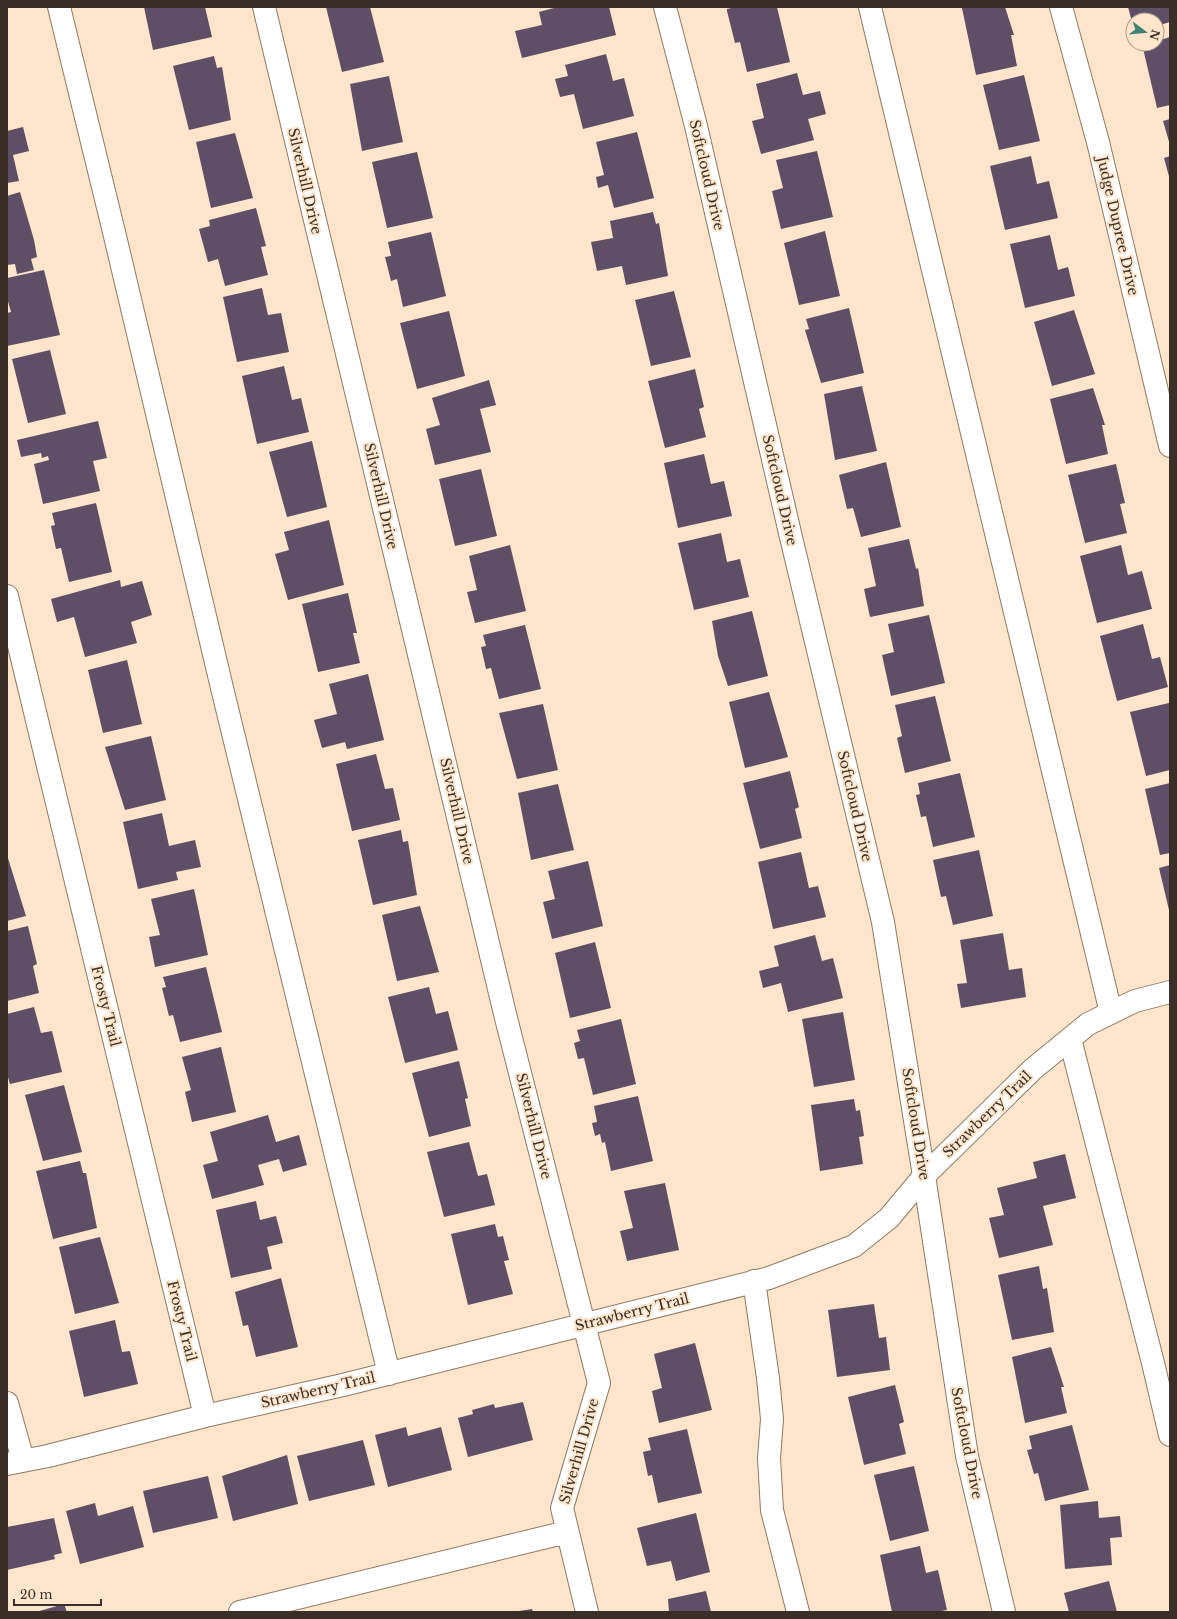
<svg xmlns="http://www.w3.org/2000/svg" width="1177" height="1619" font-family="'Libre Baskerville',serif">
  <rect width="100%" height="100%" fill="#fee5cc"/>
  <path fill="#5e4e66" d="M144 7H205L212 37 153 50Z
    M326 7H370L384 62 342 72Z
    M554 7H609L616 35 522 58 515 31 542 25 539 12 554 8Z
    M735 7H777L790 62 747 72 740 42 735 43 727 11V9Z
    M968 7H1005L1014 35H1011L1017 66 976 75 962 8Z
    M1128 7H1170V22L1157 26V20H1133V26Z
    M1170 37V105L1157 108 1142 44H1157V41Z
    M606 54 613 81 624 78 634 116 583 129 574 94 560 97 555 79 568 76 565 65Z
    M214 56 217 68 222 67 231 120 189 130 173 66Z
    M797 73 803 95 820 91 826 114 808 119 814 140 761 154 752 121 764 118 756 84Z
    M1024 75 1040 141 999 150 983 85Z
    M389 76 403 142 362 151 350 84Z
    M1170 119V145L1163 121Z
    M23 127 29 151 13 155 19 181 7 183V131Z
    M637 132 654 198 614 208 608 185 598 188 596 177 604 175 596 142Z
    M235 133 253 198 211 208 196 142Z
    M817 151 833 217 781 229 772 191 783 188 776 160Z
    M417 152 433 218 387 228 372 162Z
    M1031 156 1037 184 1049 181 1058 218 1005 230 990 166Z
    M1170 156V180L1164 158Z
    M20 192 34 240 37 257 31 259 34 270 17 274 15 264 7 265V196Z
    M256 208 266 246 261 247 268 275 225 286 218 259 208 262 199 229 210 226 209 220Z
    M653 212 656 224 659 223 668 276 626 285 622 266 597 271 591 242 613 238 610 221Z
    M825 231 840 296 799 305 784 243Z
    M431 232 446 296 403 307 397 279 391 281 385 257 391 256 388 242Z
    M1050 235 1058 270 1068 267 1075 296 1025 308 1010 244Z
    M44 270 60 335 7 346V313L11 312 7 298V278Z
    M262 288 268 315 281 313 289 352 237 362 223 297Z
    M674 291 691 357 651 366 635 300Z
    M849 308 864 373 821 383 805 330 809 329 806 319Z
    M1074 310 1095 374 1052 386 1034 322Z
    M449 311 465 376 417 389 400 323Z
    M50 350 66 414 28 423 12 359Z
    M284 366 292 400 301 398 309 432 257 444 242 376Z
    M695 369 704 407 699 409 706 437 665 448 648 381Z
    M489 380 496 405 480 409 491 452 435 465 426 429 440 425 432 398Z
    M862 386 877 451 835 460 824 394Z
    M1093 388 1105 425H1102L1108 454 1066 464 1050 399Z
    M98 421 107 458 93 461 100 491 43 504 34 464 49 460 48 456 42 458 41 453 21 457 17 440Z
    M312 441 327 507 287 517 269 452Z
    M704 454 711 484 724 481 732 516 678 528 664 463Z
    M886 462 901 527 861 537 853 508 847 509 839 475Z
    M1116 464 1125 503 1120 504 1127 533 1085 543 1068 475Z
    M481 469 497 536 455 546 439 479Z
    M96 503 112 572 69 582 61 548 56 549 51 526 55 525 52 513Z
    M329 520 344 585 288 600 275 554 289 550 284 532Z
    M721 533 727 562 740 559 749 597 694 610 678 543Z
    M909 539 916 569 918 568 924 606 870 617 864 589 876 586 868 548Z
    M510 545 526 611 475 623 467 592 477 590 469 556Z
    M1121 545 1128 575 1142 571 1152 609 1097 623 1080 556Z
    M120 580 121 587 142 581 152 615 131 622 137 643 85 657 74 617 57 622 51 599Z
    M348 593 357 633H353L360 663 318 672 302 604Z
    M752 611 768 676 728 686 718 656 712 621Z
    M929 615 945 683 891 696 882 655 894 652 888 624Z
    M1143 624 1152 659 1160 657 1168 687 1117 701 1100 636Z
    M525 625 541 689 499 699 491 668 486 669 481 647 486 646 483 635Z
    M127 660 142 724 103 733 88 670Z
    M368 674 384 740 347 749 345 742 322 748 314 720 337 714 329 684Z
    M769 692 788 757 745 768 729 702Z
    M935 696 951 761 905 773 897 738 902 736 895 705Z
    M1169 703 1170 707V770L1146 776 1130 712Z
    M543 704 558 770 517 779 499 713Z
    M151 736 166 800 125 810 105 747Z
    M376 754 385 789 393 788 400 820 352 831 336 764Z
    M790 771 799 807 795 809 802 838 760 849 743 783Z
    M960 773 975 837 933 847 926 816 921 817 916 795 920 794 918 783Z
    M1170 783V853L1160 855 1145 789Z
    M558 784 574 850 531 860 518 793Z
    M162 813 169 846 195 840 201 867 176 872 178 880 138 889 123 822Z
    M401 830 403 842 408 841 417 895 373 905 358 840Z
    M979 850 993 916 953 925 946 896 941 897 933 860Z
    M801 852 809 888 818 886 826 917 773 929 758 862Z
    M7 855 26 916 7 921Z
    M588 861 603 926 552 939 543 902 555 899 548 871Z
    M1170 865V910H1169L1159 868Z
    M194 889 208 955 155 967 149 937 160 935 151 899Z
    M420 906 439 972 397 981 382 915Z
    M28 926 37 964 33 966 39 993 7 1001V931Z
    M1003 933 1009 970 1022 968 1026 997 961 1008 957 984 967 983 960 940Z
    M815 935 822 961 833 958 843 998 788 1012 781 983 763 988 759 971 779 966 774 946Z
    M595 942 611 1008 570 1018 555 953Z
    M206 967 222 1032 180 1042 173 1015 169 1016 162 988 166 987 163 977Z
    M429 987 436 1014 448 1011 458 1050 405 1063 388 997Z
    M34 1007 41 1033 52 1031 62 1072 10 1084 7 1074V1014Z
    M843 1012 855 1080 814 1087 802 1019Z
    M621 1019 636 1084 593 1095 584 1058 578 1059 574 1043 580 1041 577 1030Z
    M221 1047 236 1112 192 1122 185 1092 191 1090 182 1057Z
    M459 1061 468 1098 465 1099 471 1126 429 1137 412 1073Z
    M64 1085 82 1152 43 1161 25 1095Z
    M638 1096 653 1161 611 1171 605 1142 602 1143 600 1134 595 1136 592 1123 597 1122 594 1106Z
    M854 1099 856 1111 860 1110 864 1136 859 1137 863 1164 820 1171 811 1105Z
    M268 1115 276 1142 299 1135 307 1165 283 1172 279 1159 258 1165 264 1185 212 1199 203 1165 218 1161 210 1132Z
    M469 1142 478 1176 487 1174 495 1205 444 1217 427 1152Z
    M1065 1154 1076 1198 1043 1206 1053 1245 999 1258 989 1218 1004 1215 997 1188 1037 1178 1033 1162Z
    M80 1161 83 1173H86L97 1228 53 1239 36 1171Z
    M665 1183 679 1250 627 1261 620 1231 633 1228 624 1191Z
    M256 1201 260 1220 276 1216 283 1243 267 1247 272 1269 231 1278 216 1210Z
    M495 1224 498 1237 503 1236 509 1260 504 1261 513 1294 468 1305 451 1234Z
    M100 1237 119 1303 75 1314 59 1247Z
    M1039 1266 1043 1289 1047 1288 1054 1332 1012 1340 998 1275Z
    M281 1278 298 1347 256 1357 248 1325 243 1326 235 1292Z
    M874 1304 879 1338 886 1337 890 1370 837 1377 828 1310Z
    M115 1320 122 1352 130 1351 138 1384 84 1397 69 1331Z
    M695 1343 712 1410 659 1423 652 1391 662 1388 654 1354Z
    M1051 1347 1064 1387H1061L1067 1413 1025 1423 1012 1357Z
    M895 1385 904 1422 899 1424 906 1454 864 1465 848 1397Z
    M523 1402 533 1440 468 1457 458 1418 473 1414 472 1410 494 1404 495 1408Z
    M1072 1425 1089 1490 1045 1501 1038 1473 1034 1474 1027 1450 1032 1449 1029 1436Z
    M406 1427 408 1436 441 1427 452 1470 388 1487 375 1435Z
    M687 1429 702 1493 658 1503 652 1475 648 1476 643 1452 651 1450 648 1438Z
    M363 1440 375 1485 309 1501 297 1456Z
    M287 1455 298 1504 233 1521 222 1476Z
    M914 1466 929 1531 890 1541 874 1475Z
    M208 1476 218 1518 153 1533 143 1491Z
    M1098 1501 1099 1518 1120 1516 1122 1537 1110 1538 1112 1565 1065 1569 1060 1505Z
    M95 1503 98 1516 133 1506 144 1547 80 1564 66 1511Z
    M696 1513 710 1572 676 1581 671 1561 647 1566 637 1528Z
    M54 1518 62 1553 54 1555 55 1559 7 1570V1527Z
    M920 1546 926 1573 938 1570 947 1610 936 1612H892L880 1555Z
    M1109 1581 1117 1612H1069L1064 1593Z
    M706 1591 711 1612H669L668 1599Z
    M64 1604 67 1612H36Z
    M532 1609 533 1612H520L519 1611Z"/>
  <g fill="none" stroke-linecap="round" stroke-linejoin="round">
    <defs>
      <path id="minor" d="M59 7 114 232 223 692 389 1374
        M264 7 506 1018 599 1383 562 1508 587 1612
        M665 7 696 126 790 533 883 922 924 1176 967 1456 1004 1612
        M870 7 1111 1013
        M1061 7 1098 142 1170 446
        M7 596 205 1416
        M1070 1039 1153 1363 1170 1435
        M754 1281 768 1378 772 1419 769 1458 772 1510 798 1612
        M7 1403 23 1460
        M7 1464 48 1456 205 1416 343 1385 769 1278 854 1246 889 1218 924 1176 1033 1069 1088 1024 1135 1001 1170 992
        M240 1612 567 1532"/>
    </defs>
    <use href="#minor" stroke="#8f7962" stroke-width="24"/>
    <use href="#minor" stroke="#fff" stroke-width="22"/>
  </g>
  <g text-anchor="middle" stroke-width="4" stroke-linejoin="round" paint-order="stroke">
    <g font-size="14" fill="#392f26" stroke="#fee5cc">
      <text transform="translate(707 175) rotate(77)" y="5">Softcloud Drive</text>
      <text transform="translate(305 181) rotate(77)" y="5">Silverhill Drive</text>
      <text transform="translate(1118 226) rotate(77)" y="5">Judge Dupree Drive</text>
      <text transform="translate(780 490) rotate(77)" y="5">Softcloud Drive</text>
      <text transform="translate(381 496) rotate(77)" y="5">Silverhill Drive</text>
      <text transform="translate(855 806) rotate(77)" y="5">Softcloud Drive</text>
      <text transform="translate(457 811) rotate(77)" y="5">Silverhill Drive</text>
      <text transform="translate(106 1006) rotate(76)" y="5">Frosty Trail</text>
      <text transform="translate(987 1114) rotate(-44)" y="5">Strawberry Trail</text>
      <text transform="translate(916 1124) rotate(81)" y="5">Softcloud Drive</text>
      <text transform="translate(534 1126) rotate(76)" y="5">Silverhill Drive</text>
      <text transform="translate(632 1312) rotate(-14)" y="5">Strawberry Trail</text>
      <text transform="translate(182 1321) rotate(76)" y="5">Frosty Trail</text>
      <text transform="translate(318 1390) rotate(-13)" y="5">Strawberry Trail</text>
      <text transform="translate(967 1443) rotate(79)" y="5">Softcloud Drive</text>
      <text transform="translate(579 1451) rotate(-74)" y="5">Silverhill Drive</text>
    </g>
  </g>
  <rect width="1177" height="1619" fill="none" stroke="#392f26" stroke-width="16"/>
  <g transform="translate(1145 32) rotate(106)"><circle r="19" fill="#fee5cc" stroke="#af9c8a"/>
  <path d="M0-3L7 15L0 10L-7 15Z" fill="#408274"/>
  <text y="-6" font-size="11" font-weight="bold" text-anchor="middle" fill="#392f26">N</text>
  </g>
  <path d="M14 1599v6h87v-6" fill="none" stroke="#392f26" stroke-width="2"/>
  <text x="20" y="1599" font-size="12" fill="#392f26" stroke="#fee5cc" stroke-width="3" paint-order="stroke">20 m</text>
</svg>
